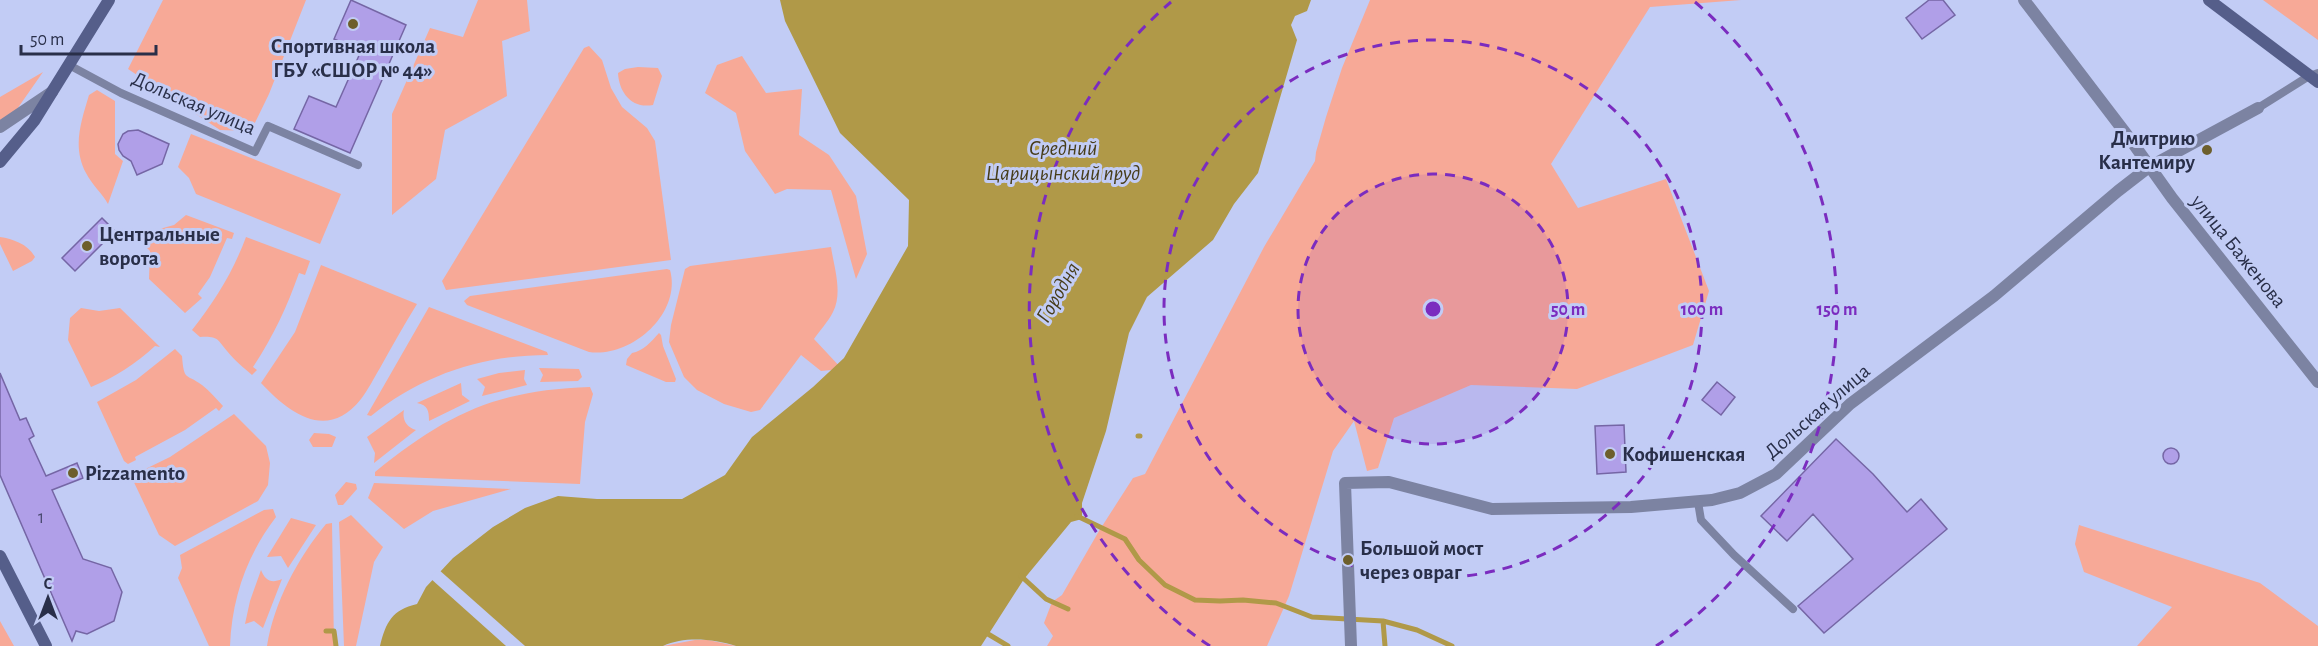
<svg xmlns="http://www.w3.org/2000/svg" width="2318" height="646" font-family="'Alegreya Sans',sans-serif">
  <rect width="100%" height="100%" fill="#c2ccf5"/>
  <path fill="#f7a997" d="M163 0H306L269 94 251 131 220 130 128 69Z
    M478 0H527L530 31 502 41 507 96 445 130 436 179 392 215V114L430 28 463 37Z
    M1370 0H1741L1650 7 1551 164 1578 208 1666 179 1709 291 1693 345 1577 389 1471 385 1394 418 1378 468 1367 471 1354 421 1333 451 1289 596 1267 646H1047L1053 636 1044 623 1052 602 1062 595 1099 531 1133 478 1145 474 1264 247 1315 161 1316 152 1326 117 1342 68Z
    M2263 0H2318V40Z
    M589 46 602 60 611 88 622 107 647 128 655 141 671 260 446 290 442 281 444 278 584 48Z
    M742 56 766 93 802 89 799 135 829 155 856 196 867 254 856 279 831 190 787 189 775 194 745 151 736 113 705 93 717 65Z
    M638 67 658 68 662 76 653 105C631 109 619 92 618 73L625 69Z
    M43 72 15 112 0 121V97Z
    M97 90 115 101V154L123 161 108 204C102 193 92 185 86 173 72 147 81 122 89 95Z
    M191 134 341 194 320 244 196 194 189 178 178 167Z
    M186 215 234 233 232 239 227 238 210 277 198 294 202 298 185 313 149 279 150 251 146 247 152 231 174 225Z
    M0 237C13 239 28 244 35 257L32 261 13 271 0 244Z
    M246 237 310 261 305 275 299 273C287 307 273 337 253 367L257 370 252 375C244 368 234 360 227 351 217 339 218 336 200 337L192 330C215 301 233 272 246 237Z
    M831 247C834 267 843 293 833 312 828 322 820 330 814 339L842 369 821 371 801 355 760 410 751 412 724 404 697 390 684 377 669 342 671 325 685 269 690 266Z
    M321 265 417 304C404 325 392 346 380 368 374 378 368 390 361 399 327 442 289 413 261 383L295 332Z
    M667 269 670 270C682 313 632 358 589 352L467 305 464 301 470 296Z
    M429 307 547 352 548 355C483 355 422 375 371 416L367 415Z
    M81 308 99 311 120 308 160 347 155 346C137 363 114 378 91 387L68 340 70 318Z
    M659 333 661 335 663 346 676 379 675 382H666L626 365 627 359 632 353C643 351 651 342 659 333Z
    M175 349 182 356C184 382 186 373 202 385 210 391 217 400 223 406L219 411 216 408 185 430 135 457 136 460 128 464 124 461 97 402 136 380Z
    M539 368 579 369 582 377 578 381 540 382 543 375Z
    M525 370 524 379 527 385 482 396 485 387 477 379 499 373Z
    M461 383 462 395 470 401 429 421C429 411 428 405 417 403Z
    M590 387 593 394 585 422 580 484 375 476V472C447 414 496 390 590 387Z
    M404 410C402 419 406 427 416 430L374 463 375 453 367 437Z
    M234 414 266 446 270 463 268 485 258 501 175 546 159 535 131 476 170 457Z
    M314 433 329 434 336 437 332 447H313L309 440Z
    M346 482 356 484 357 489 343 505H338L335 495Z
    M374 483 511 489 433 511 404 529 368 498Z
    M273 509 276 517C247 555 232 597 230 646H209L178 578 182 568 180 555 264 510Z
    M351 515 383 547 374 562 356 646H344L339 522Z
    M291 518 316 525 288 568 281 556 267 557Z
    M332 523 334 646H267C274 602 298 558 326 524Z
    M2079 525 2260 583 2318 626V646H2137L2172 607 2084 572 2075 544Z
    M261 570C265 580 271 584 282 579L263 628 254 621 245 624 250 601Z
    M0 621 14 646H0Z
    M695 640H708L736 646H663Z"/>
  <path fill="#b09948" d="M780 0H1311L1307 11 1295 16 1291 25 1297 40 1258 173 1234 204 1213 240 1147 297 1129 333 1106 431 1082 503V519L1071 522 1024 579 981 646H736C713 639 685 636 663 646H380C386 622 392 610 417 604L426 587 453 558 493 527 525 508 558 496 597 499H682L725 475 752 437 813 387 844 358 908 246 909 200 840 133 785 21Z"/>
  <path fill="#c2ccf5" d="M438 569 525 646H506L430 578Z"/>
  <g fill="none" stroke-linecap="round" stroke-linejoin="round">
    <path stroke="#b09948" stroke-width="5" d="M1138 436H1140
      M1077 516 1125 539 1139 560 1165 585 1195 600 1220 601 1243 600 1276 603 1312 617 1383 621 1417 630 1452 646
      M1021 576 1046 599 1068 609
      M1383 621 1385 646
      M326 631H334L336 646
      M988 634 1008 646"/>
  </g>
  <path fill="#b09fe8" stroke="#7566a5" stroke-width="1.5" d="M351 0 406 25 350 153 294 129 309 96 336 107 361 51 334 39Z
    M1929 0H1943L1955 15 1922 39 1906 18Z
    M138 130 169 144 162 164 137 175 131 161 123 156 119 150 118 144 123 134 128 131Z
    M102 218 115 231 75 271 62 258Z
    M0 373 20 420 26 418 34 436 29 439 46 476 77 463 83 478 52 490 83 559 111 568 122 592 114 621 87 634 76 631 72 641 0 475Z
    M1717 382 1735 397 1721 415 1702 400Z
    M1624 425 1626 472 1597 474 1595 426Z
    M1836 439 1873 474 1907 512 1921 499 1947 529 1824 633 1798 606 1853 559 1813 514 1787 541 1761 516Z
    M2163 456a8 8 0 1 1 16 0a8 8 0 1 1-16 0Z"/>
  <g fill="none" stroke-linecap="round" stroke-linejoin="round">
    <path stroke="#7c83a2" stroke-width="8" d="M69 65 121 93 255 152 268 126 358 165
      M2258 108 2309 76 2318 73
      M1698 502 1701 520 1734 555 1793 609"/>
    <path stroke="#7c83a2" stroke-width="12" d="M2024 0 2130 139 2172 198 2318 382
      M1351 646 1345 483 1389 482 1492 509 1631 507 1712 500 1740 493 1776 474 1850 404 1994 296 2118 191 2149 167 2258 108"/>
    <path stroke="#7c83a2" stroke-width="12" d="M0 127 52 92"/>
    <path stroke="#555e8a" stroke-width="12" d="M2209 0 2318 82
      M0 162 34 121 109 0
      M0 556 46 646"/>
  </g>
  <circle cx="1433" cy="309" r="135" fill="#7b2cbf" fill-opacity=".12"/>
  <g fill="none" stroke="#7b2cbf" stroke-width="3" stroke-dasharray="10 8">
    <circle cx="1433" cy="309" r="135"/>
    <circle cx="1433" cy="309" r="269"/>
    <path d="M1210 646A404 404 0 0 1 1171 2M1695 2A404 404 0 0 1 1656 646"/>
  </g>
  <g fill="#6d5f2c" stroke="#c2ccf5" stroke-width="2">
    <circle cx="353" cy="24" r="6"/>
    <circle cx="2207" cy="150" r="6"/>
    <circle cx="87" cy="246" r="6"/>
    <circle cx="1610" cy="454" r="6"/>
    <circle cx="73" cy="473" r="6"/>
    <circle cx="1348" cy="560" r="6"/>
  </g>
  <g text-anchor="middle" stroke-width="6" stroke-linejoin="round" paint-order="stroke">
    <g font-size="18" fill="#4b4b71">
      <text x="41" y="523">1</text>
    </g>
    <g font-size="21" font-weight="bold" fill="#292f49" stroke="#c2ccf5" text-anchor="start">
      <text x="353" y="53" text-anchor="middle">Спортивная школа<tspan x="353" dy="24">ГБУ «СШОР № 44»</tspan></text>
      <text x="2195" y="145" text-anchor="end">Дмитрию<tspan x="2195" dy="24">Кантемиру</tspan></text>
      <text x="99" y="241">Центральные<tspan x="99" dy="24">ворота</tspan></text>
      <text x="1622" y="461">Кофишенская</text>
      <text x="85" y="480">Pizzamento</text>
      <text x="1360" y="555">Большой мост<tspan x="1360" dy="24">через овраг</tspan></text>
    </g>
    <g font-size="21" fill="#292f49" stroke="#c2ccf5">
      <text transform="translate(194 103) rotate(23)" y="7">Дольская улица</text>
      <text transform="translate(2239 251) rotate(51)" y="7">улица Баженова</text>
      <text transform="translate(1817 411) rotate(-41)" y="7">Дольская улица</text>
    </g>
    <g font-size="22" font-style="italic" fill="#473d1a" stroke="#c2ccf5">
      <text x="1063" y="155">Средний<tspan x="1063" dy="25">Царицынский пруд</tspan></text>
      <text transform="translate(1057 292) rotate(-60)" y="8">Городня</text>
    </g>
  </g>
  <circle cx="1433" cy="309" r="9" fill="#7b2cbf" stroke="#c2ccf5" stroke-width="3"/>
  <g font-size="18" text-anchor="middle" font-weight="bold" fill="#7b2cbf" stroke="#c2ccf5" stroke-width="6" stroke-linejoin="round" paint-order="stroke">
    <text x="1568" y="315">50 m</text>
    <text x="1702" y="315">100 m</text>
    <text x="1837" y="315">150 m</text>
  </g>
  <g transform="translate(48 598)" stroke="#c2ccf5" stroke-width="4.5" paint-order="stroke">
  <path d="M0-4.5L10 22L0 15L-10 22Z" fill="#292f49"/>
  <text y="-9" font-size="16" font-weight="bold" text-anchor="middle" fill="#292f49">С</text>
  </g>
  <path d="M21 45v9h135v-9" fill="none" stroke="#292f49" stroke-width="3"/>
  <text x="30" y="45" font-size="18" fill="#292f49" stroke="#c2ccf5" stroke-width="4.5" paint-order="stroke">50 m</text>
</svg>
